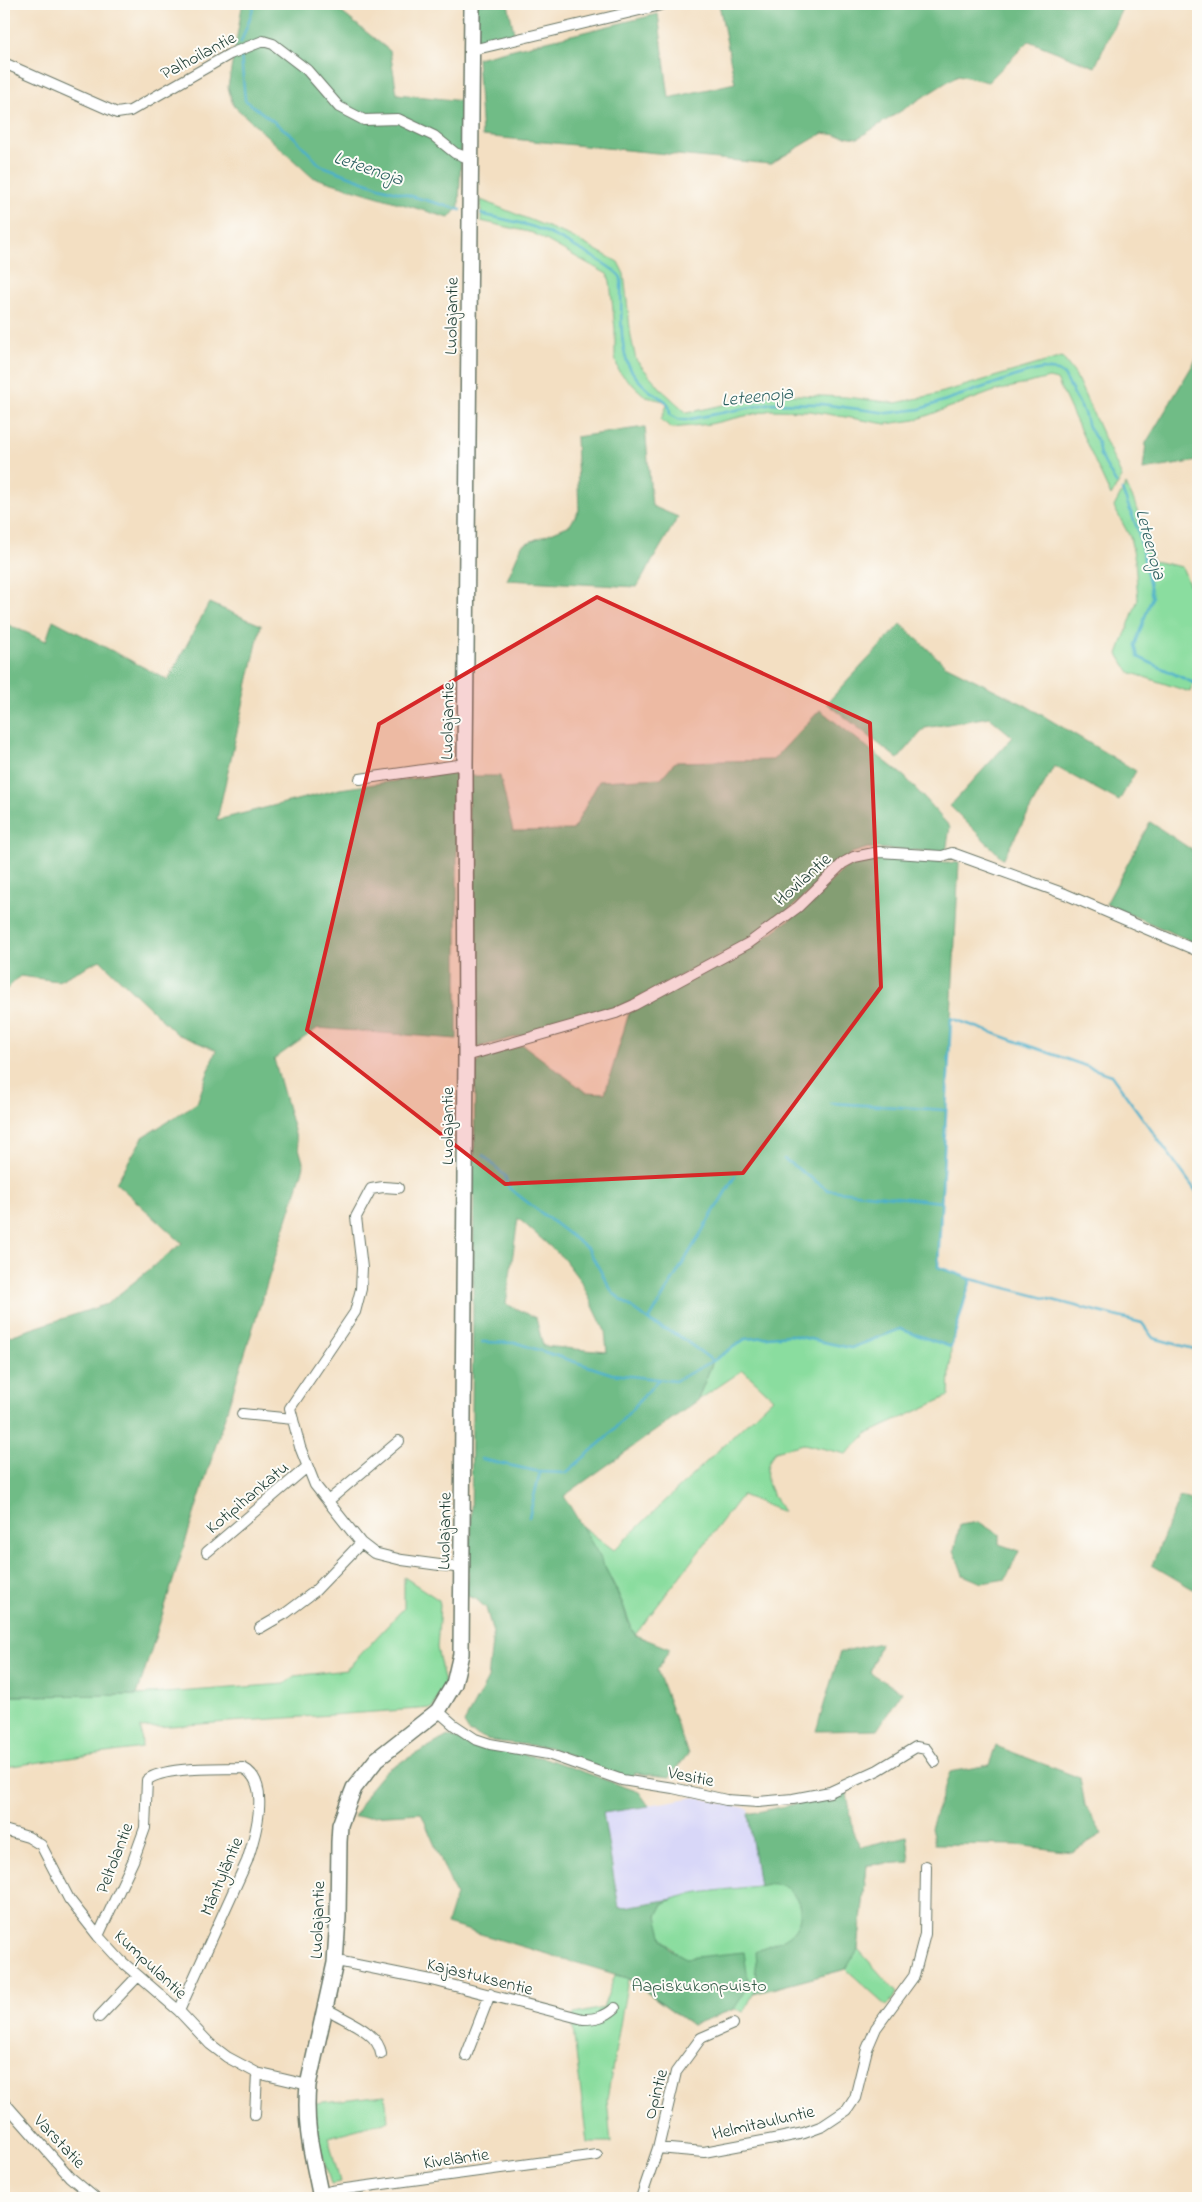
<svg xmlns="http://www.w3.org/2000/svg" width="1202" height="2202" font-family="'Indie Flower',sans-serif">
  <rect width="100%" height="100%" fill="#fdfcf7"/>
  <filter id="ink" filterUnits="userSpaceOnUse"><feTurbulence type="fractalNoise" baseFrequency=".02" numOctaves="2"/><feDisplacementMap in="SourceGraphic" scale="10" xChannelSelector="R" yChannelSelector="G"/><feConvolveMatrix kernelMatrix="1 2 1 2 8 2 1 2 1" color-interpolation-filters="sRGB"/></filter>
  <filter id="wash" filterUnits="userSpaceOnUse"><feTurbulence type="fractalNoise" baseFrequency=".0096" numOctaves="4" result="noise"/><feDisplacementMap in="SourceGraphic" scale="20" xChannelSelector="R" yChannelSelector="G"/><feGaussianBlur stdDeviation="1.12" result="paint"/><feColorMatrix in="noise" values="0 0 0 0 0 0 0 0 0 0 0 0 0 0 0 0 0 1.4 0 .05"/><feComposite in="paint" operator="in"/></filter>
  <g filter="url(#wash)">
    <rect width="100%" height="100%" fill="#f3dfc2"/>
    <path fill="#d8d7f8" d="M695 1797 750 1809 748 1814 759 1886 619 1908 602 1813Z"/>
    <path fill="#8add9f" stroke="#548d6a" d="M481 200 570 236 618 262 624 274 631 337 636 360 663 391 687 413 772 394 845 397 896 403 933 395 1062 357 1075 374 1122 477 1111 496 1057 380 1049 378 992 392 915 420 886 424 810 411 771 410 710 424 672 428 661 420 667 405 664 401 646 397 619 372 615 357V329L610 281 607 274 533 233 481 221Z
      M1126 484 1134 501 1153 561 1182 567 1198 605 1197 673 1190 692 1129 672 1118 654 1138 599 1135 560 1130 537 1114 507Z
      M900 1329 951 1347 949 1396 867 1434 846 1454 804 1444 775 1451C758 1476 770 1489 783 1512L742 1495 635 1635C629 1624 627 1614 622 1602 610 1575 596 1550 580 1525L614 1550 773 1398 743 1370 697 1401 713 1361 745 1339 791 1335 851 1348Z
      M404 1577 439 1600 440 1606 437 1648 445 1683 433 1708 141 1728 142 1748 4 1767V1696L137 1695 285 1684 294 1676 346 1670 404 1608Z
      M907 1836 910 1862 867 1865 858 1949 897 1993 887 2006 846 1969 753 1994 744 2012 734 2009 692 2025 628 1979 607 2099 611 2143H587L572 2020 574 2014 603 2008 615 1975 628 1978 677 1952C663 1945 649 1918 663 1904 674 1893 737 1889 756 1886 775 1883 795 1872 813 1865 846 1853 873 1844 907 1836Z
      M385 2095 388 2121 328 2137 340 2182 331 2184C322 2156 315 2132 315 2103Z"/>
    <path fill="#6fbc86" stroke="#477c5d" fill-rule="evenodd" d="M246 4H331L390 51 397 94 463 101 459 206 449 218 312 177 233 105 228 87 242 7Z
      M476 4H508L515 37 475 47Z
      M719 4H1124L1095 67 1029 41 988 82 958 75 858 138 823 133 770 164 482 136 477 58 658 14 669 98 735 83Z
      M1198 356V461L1143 470 1146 443Z
      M645 427 652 506 678 517 637 587 507 580 522 545 570 525 579 510 576 437Z
      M209 603 261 625 217 820 340 789 457 772V1039L318 1028 274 1059 304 1166 137 1695 4 1696V1338L107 1304 182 1243 116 1183 143 1137 197 1103 216 1050 177 1034 100 960 58 981 20 976 7 989 4 987V623L46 641 53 620 168 680Z
      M901 624 945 665 1025 705 1136 771 1119 801 1054 766 1003 859 950 806 1013 737 989 717 925 728 898 759 827 703Z
      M820 710 905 777 950 827 946 852 868 848 852 853 795 905 747 941 613 1011 472 1049 468 776H500L513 831 573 830 599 781 661 778 675 762 773 760Z
      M1150 822 1198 854V944L1106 904Z
      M881 858 959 863 938 1267 971 1279 951 1347 900 1329 851 1348 791 1335 745 1339 713 1361 697 1401 564 1496 600 1557 623 1605 629 1624 635 1635 670 1649 657 1670 688 1754 670 1777 634 1773 630 1780 548 1747 492 1741 469 1732 464 1723 488 1679 493 1633 486 1608 476 1599 467 1596 471 1536 475 1066 481 1058 523 1045 586 1092 605 1093 629 1013 751 948 802 910 845 868 861 862ZM518 1218 563 1258 582 1283 605 1331 607 1352 543 1346 536 1318 506 1304Z
      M1180 1496 1198 1503V1592L1152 1565Z
      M979 1522 999 1535V1544L1019 1551 1006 1579 982 1583 963 1575 954 1550 960 1525Z
      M880 1643 870 1673 902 1692 877 1730 816 1731 840 1652Z
      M448 1736 483 1748 545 1758 639 1792 649 1806 603 1813 619 1908 673 1899 663 1904 657 1916 663 1939 670 1949 686 1958 744 1952 748 1980 745 1992 734 2009 692 2025 628 1978 447 1924 456 1895 421 1813 354 1817 370 1789 385 1771Z
      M996 1746 1080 1778 1085 1805 1102 1834 1072 1852 1017 1845 935 1844 931 1828 950 1772 989 1765Z
      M847 1793 854 1835 861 1847 907 1836 910 1862 867 1865 858 1949 846 1969 753 1994 757 1980 755 1951C767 1945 785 1941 793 1932 808 1914 798 1887 775 1884 770 1883 764 1885 759 1886L748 1814Z"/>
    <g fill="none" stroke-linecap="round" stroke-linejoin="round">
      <path stroke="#4cb0cb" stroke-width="2.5" d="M241 42 255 4
        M241 56 245 100 293 136 320 165 379 187 461 210
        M481 214C497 218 514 221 530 226 545 230 615 266 621 278 622 304 618 349 631 370 636 378 648 391 656 395 666 401 670 402 670 415L678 419 685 420 772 403 821 404 888 413 920 409 1025 373 1042 369 1058 371 1064 375 1084 413 1088 427 1097 440 1100 455 1116 483
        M1122 490 1138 530 1152 597 1135 645 1138 657 1198 685
        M831 1103 946 1110
        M483 1155 505 1176 509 1188 588 1249 613 1293 652 1323 679 1336 713 1361 745 1339 791 1335 851 1348 900 1329 951 1347 971 1279
        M784 1159 828 1190 941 1202
        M1198 1194 1111 1075 951 1018 938 1267 971 1279 1142 1323 1153 1338 1198 1350
        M649 1320 735 1176
        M482 1342 517 1343 612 1374 675 1381 713 1361
        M481 1459 540 1472
        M529 1517 540 1472 566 1473 607 1437 659 1379"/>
    </g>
  </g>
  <g filter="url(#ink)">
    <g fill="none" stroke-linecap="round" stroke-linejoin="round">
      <defs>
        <path id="street" d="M472 50 665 4
          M4 63 117 113 130 111 230 54 263 41 273 44 307 70 339 107 364 120 398 119 434 136 455 153 471 159
          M360 779 465 764
          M466 1056 616 1013 634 1005 749 943 798 907 843 863 854 857 879 852 942 856 952 853 1065 894 1198 951
          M398 1188 383 1187 371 1189 356 1217 362 1268 361 1289 355 1312 290 1408 300 1447 315 1485 361 1543 374 1553 402 1560 462 1568
          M242 1414 293 1419
          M328 1501 399 1441
          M207 1552 307 1467
          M260 1628 286 1613 314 1592 361 1543
          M438 1711 454 1725 475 1739 490 1744 548 1754 622 1780 673 1788 726 1800 758 1802 793 1799 830 1792 878 1770 916 1747 926 1749 935 1762
          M4 1830 28 1837 41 1845 69 1899 98 1936 120 1960 179 2011 210 2044 227 2057 257 2073 308 2085
          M98 1936 133 1861 145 1828 147 1780C165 1766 218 1769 243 1768 272 1782 255 1837 247 1861L179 2011
          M335 1963 342 1962 436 1981 583 2019C596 2019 605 2017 615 2008
          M325 2011 332 2012C349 2022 379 2033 381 2054
          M99 2017 138 1976
          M466 2056 490 1994
          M4 2102 70 2177 95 2198
          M255 2115 257 2073
          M658 2148 704 2152 779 2138 804 2133 823 2126 847 2110 855 2098 867 2049 876 2028 914 1976 925 1934 926 1866
          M313 2198 331 2191 597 2155
          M641 2198 658 2148 676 2072 701 2038 733 2024"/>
        <path id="secondary" d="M321 2198C313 2157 304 2128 308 2085L335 1963 338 1917 339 1842 340 1825 347 1806 354 1788 377 1759 438 1711 454 1684 461 1654 466 1056 465 764 472 4"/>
      </defs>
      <use href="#street" stroke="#697666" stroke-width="12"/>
      <use href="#secondary" stroke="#697666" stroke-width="18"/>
      <use href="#street" stroke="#fff" stroke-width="10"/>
      <use href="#secondary" stroke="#fff" stroke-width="15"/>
    </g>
  </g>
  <path fill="#d62828" fill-opacity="0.2" stroke="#d62828" stroke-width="4" stroke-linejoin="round" d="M597 597 870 723 881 987 743 1173 505 1184 307 1030 379 724Z"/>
  <g text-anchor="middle" stroke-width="4" stroke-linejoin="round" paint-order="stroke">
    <g font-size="18" fill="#1f3d34" stroke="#fdfcf7">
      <text transform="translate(198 55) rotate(-28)" y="6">Palhoilantie</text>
      <text transform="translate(451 316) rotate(-89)" y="6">Luolajantie</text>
      <text transform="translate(447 721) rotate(-89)" y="6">Luolajantie</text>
      <text transform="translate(802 879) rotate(-42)" y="6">Hovilantie</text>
      <text transform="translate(447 1126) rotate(-90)" y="6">Luolajantie</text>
      <text transform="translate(247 1497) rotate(-40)" y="6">Kotipihankatu</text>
      <text transform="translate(444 1531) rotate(-89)" y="6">Luolajantie</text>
      <text transform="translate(691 1776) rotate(11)" y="6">Vesitie</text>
      <text transform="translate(114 1858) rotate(-69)" y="6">Peltolantie</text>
      <text transform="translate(221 1876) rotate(-67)" y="6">Mäntyläntie</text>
      <text transform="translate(317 1920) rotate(-88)" y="6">Luolajantie</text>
      <text transform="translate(151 1964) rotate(43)" y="6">Kumpulantie</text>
      <text transform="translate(480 1976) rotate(14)" y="6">Kajastuksentie</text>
      <text transform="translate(655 2094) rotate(-75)" y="6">Opintie</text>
      <text transform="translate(763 2122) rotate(-13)" y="6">Helmitauluntie</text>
      <text transform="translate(60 2141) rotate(47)" y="6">Varstatie</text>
      <text transform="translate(456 2158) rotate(-8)" y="6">Kiveläntie</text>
    </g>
    <g font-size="18" fill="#345d49" stroke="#fdfcf7">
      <text x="699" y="1991">Aapiskukonpuisto</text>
    </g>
    <g font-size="19" font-style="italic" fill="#2c6061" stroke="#fdfcf7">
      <text transform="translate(369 167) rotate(19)" y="7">Leteenoja</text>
      <text transform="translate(757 395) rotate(-6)" y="7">Leteenoja</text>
      <text transform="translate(1152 544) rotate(75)" y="7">Leteenoja</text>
    </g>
  </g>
  <rect width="1202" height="2202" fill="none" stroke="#fdfcf7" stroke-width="20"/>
</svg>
